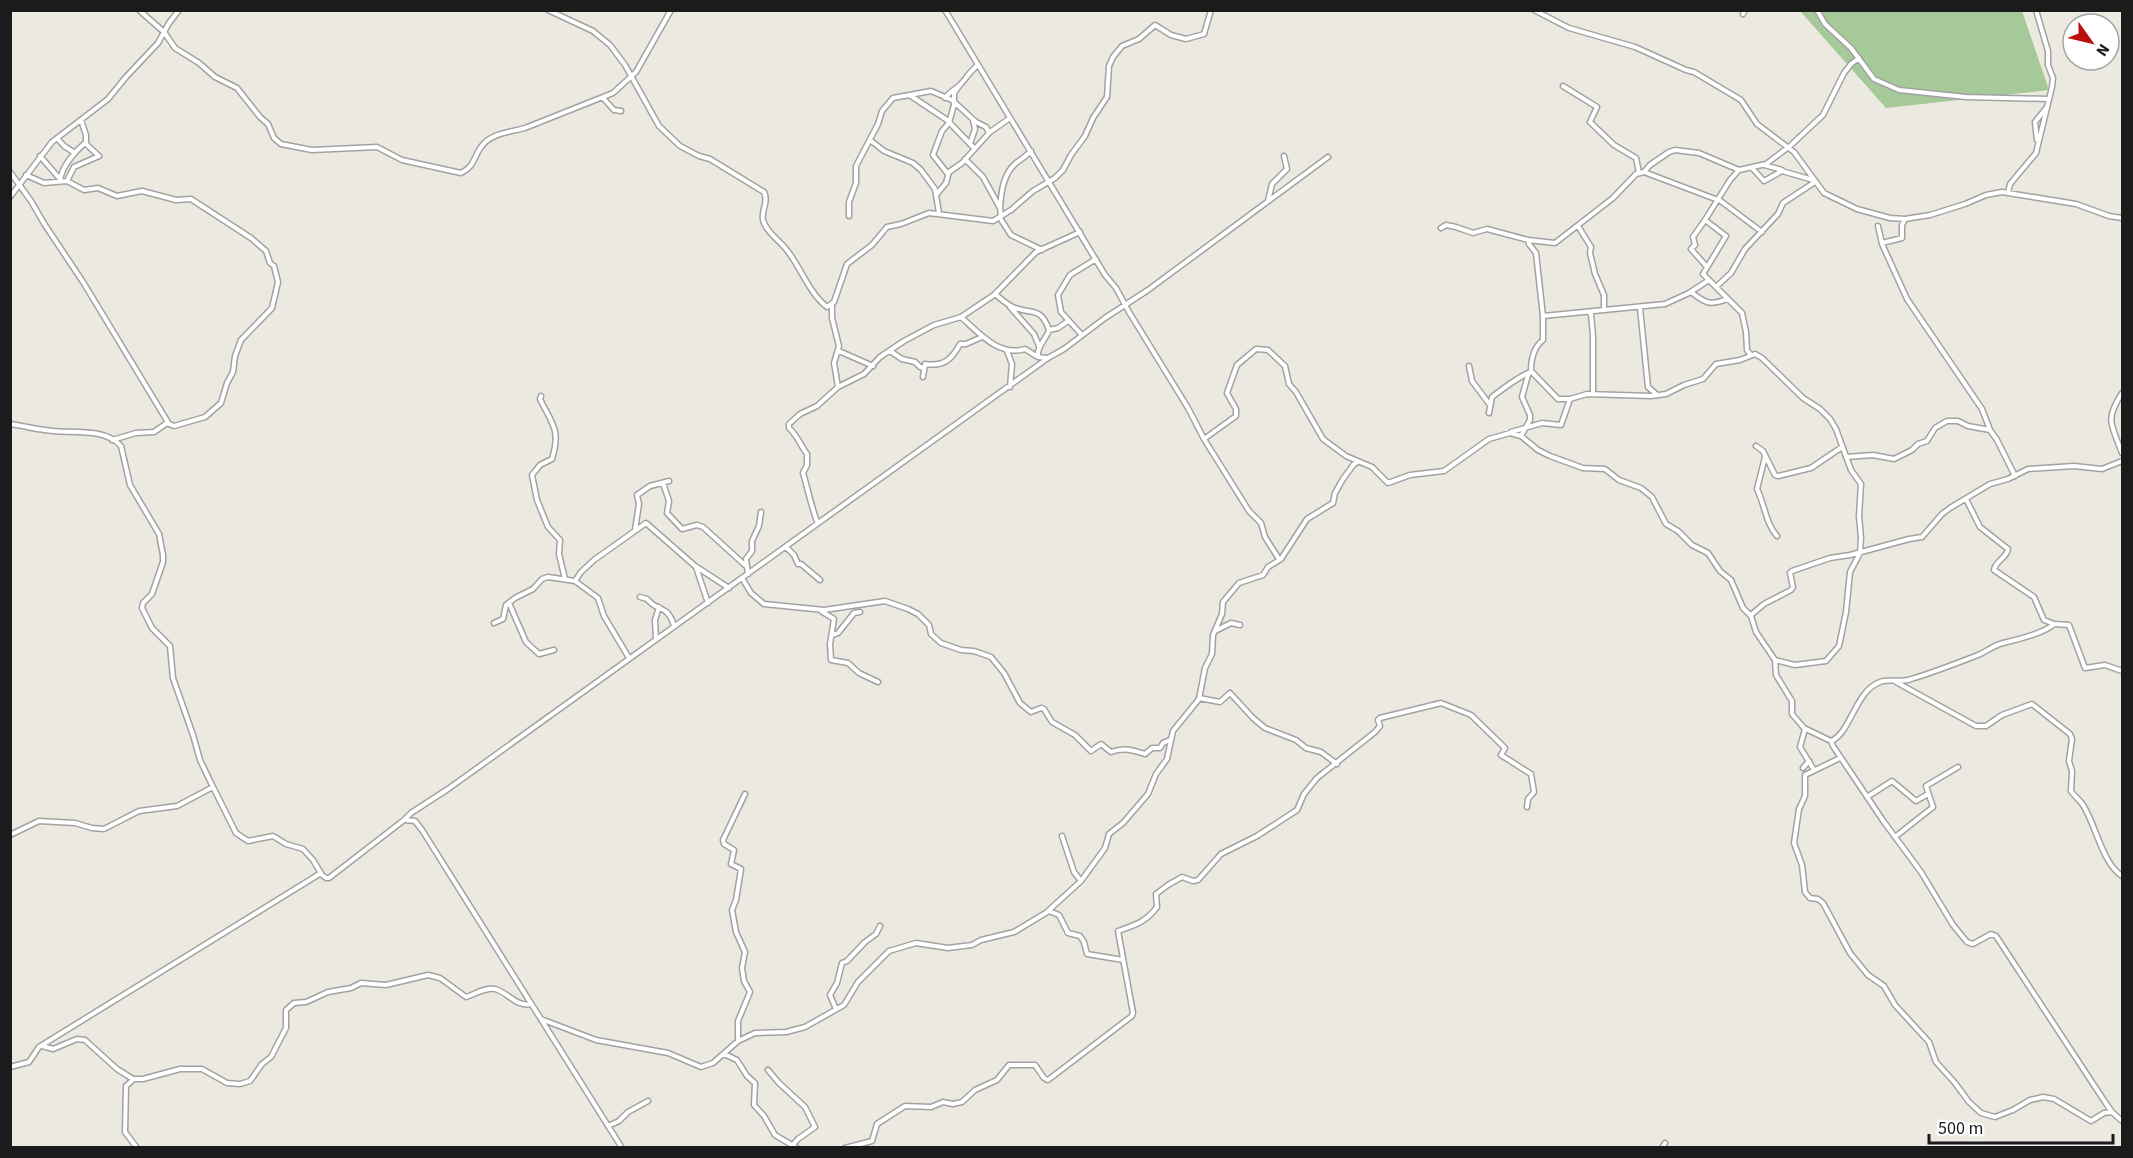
<svg xmlns="http://www.w3.org/2000/svg" width="2133" height="1158" font-family="'Source Sans 3',sans-serif">
  <rect width="100%" height="100%" fill="#ece9e1"/>
  <path fill="#a5c998" d="M1800 11H2022L2049 90 1886 108Z"/>
  <g fill="none" stroke-linecap="round" stroke-linejoin="round">
    <defs>
      <path id="minor" d="M139 10 164 32 175 48 199 63 215 77 237 88 260 117 268 124 274 138 281 144 312 150 377 147 402 160 461 173C475 166 473 158 481 147 490 133 511 132 525 128L613 93 636 72 671 10
        M548 10 593 31 610 45 625 65 659 126 680 146 699 156 710 159 764 192C769 202 761 210 763 220 766 232 779 240 786 249 801 267 808 292 827 307L834 302 847 264 872 245 887 227 901 224 929 213 993 221 1011 210 1033 191 1055 178 1063 170 1071 155 1085 136 1093 118 1107 97 1109 66 1113 57 1122 46 1139 39 1155 25 1171 35 1186 39 1204 34 1211 10
        M945 10 1105 275 1116 288 1129 312 1188 408 1204 439 1249 511 1261 523 1265 537 1279 559
        M1534 10 1569 28 1635 47 1686 70 1694 72 1741 100 1757 124 1794 152 1824 193 1857 209 1890 218 1905 219 1930 215 1965 204 1986 195 2002 192 2076 204 2109 216 2122 218
        M1817 10 1825 24 1851 48 1874 79 1899 90 1966 97 2049 99
        M1743 14 1745 10
        M1563 86 1597 107 1590 122 1614 145 1636 158 1639 173
        M911 96 947 120 974 148
        M603 98 614 110 621 111
        M945 98C950 91 956 89 961 84 967 77 971 70 978 65
        M57 138 64 146 75 153
        M870 140 884 151 913 163 921 170 935 189 939 213
        M2037 140 2035 122 2047 107
        M970 144 975 129 973 120
        M40 156 59 178
        M965 159 983 177 1000 208 1001 216
        M1764 165 1782 170
        M1752 168 1764 181 1782 171 1813 180
        M1739 170 1730 180 1705 220 1726 236 1703 274 1742 313 1746 332 1747 350 1750 354
        M10 172 31 201 45 225 83 282 169 424
        M1644 172 1718 200
        M948 174 933 155 942 131 949 123 954 105V93L959 86
        M26 175 44 183 67 181 84 190 98 188 117 196 142 191 176 200 191 199 251 238 266 251 270 263 274 266 278 282 272 308 241 340 235 356 233 372 227 383 221 403 205 417 174 426 167 423 154 432 136 433 112 440
        M60 181C61 168 74 152 85 143
        M67 181 74 167 99 156 86 144V135L81 120
        M2008 193 2010 184 2036 153 2052 87 2053 78 2048 65V51L2036 10
        M936 195 946 183 949 172 962 163 990 132 1010 118
        M10 197 52 142 108 99 126 77 158 43 169 23 179 10
        M1718 199 1762 232
        M1268 201 1272 184 1287 169 1284 156
        M1000 208C1001 193 1003 174 1016 163 1022 159 1026 156 1031 151
        M849 216V202L856 183V166L878 124 882 111 893 98 931 91 952 100 976 122 986 127 989 133
        M1000 218 1011 235 1042 250
        M1705 220 1693 237 1695 245 1691 249 1707 267
        M1578 226 1591 247 1590 253 1595 274 1604 295V310
        M1878 226 1882 244 1907 299 1982 409 1990 430 1997 440 2015 476
        M1441 228 1446 225 1456 227 1473 233 1487 229 1528 240 1555 243 1613 198 1636 174 1644 172 1650 165 1669 152 1675 150 1699 153 1739 170 1766 164 1790 146 1823 115 1844 73 1851 64 1859 58
        M1528 240 1529 244 1536 253 1543 316V340C1534 347 1531 359 1531 371L1558 399H1570L1587 394 1651 396 1666 394 1684 385 1703 379 1716 364 1740 360 1755 354 1762 358 1803 398 1820 409 1830 419 1836 429 1851 470 1861 484 1859 516 1861 538 1860 553 1850 572 1846 612 1839 646 1826 661 1795 665 1775 660
        M1882 243 1902 238V225L1905 219
        M1716 287 1731 273 1745 249 1778 214 1783 203 1815 182
        M1691 292C1705 303 1710 306 1727 299
        M995 294C1000 298 1005 303 1011 306 1029 316 1040 304 1049 330L1058 328 1068 321
        M832 305V318L839 346 834 363 838 387
        M1010 307 1034 334 1039 346
        M1640 308 1648 387 1656 394
        M1589 312 1591 314 1593 336V394
        M1543 316 1665 304 1689 293 1709 280
        M961 317C979 333 999 357 1025 349L1038 357 1047 358
        M1081 334 1061 312 1058 295 1070 275 1096 259
        M839 351 873 366
        M890 351 902 359 915 362 920 367 924 368
        M1007 351 1012 364 1010 387
        M1038 356C1037 345 1046 340 1049 330
        M1469 366 1472 381 1490 405
        M923 377 925 364C944 367 952 359 960 344H966L982 337
        M2122 393C2104 421 2112 425 2122 453
        M541 396 540 399C552 424 561 429 552 459L540 465 532 475 537 500 548 527 560 540 559 554 565 579
        M1489 413 1492 397C1504 388 1515 379 1528 373
        M10 424C25 426 39 430 53 431 74 433 105 428 121 446L130 485 159 534 163 555V562L152 594 143 603 142 608 152 628 170 646 173 678 193 735 200 760 213 787
        M1511 432 1542 423 1561 425 1570 399
        M1521 436 1530 420V415L1522 397 1528 375 1531 371
        M1204 439 1236 416V409L1227 393 1237 365 1256 349 1268 350 1285 366 1289 384 1296 392 1323 439 1346 456 1372 467 1388 483 1410 475 1444 471 1489 439 1510 433 1521 436 1538 450 1550 456 1583 468 1605 469 1619 480 1641 488 1652 497 1666 524 1678 531 1692 545 1708 553 1720 571 1731 580 1743 608 1751 616 1756 632 1775 660 1776 675 1792 701V714L1804 728 1831 741 1833 746 1884 822 1921 872 1953 925 1967 942 1973 944 1991 934 1996 936 2105 1102 2112 1112 2122 1121
        M1756 446 1763 451 1775 475 1778 476 1811 468 1842 447
        M1765 457 1757 489C1765 505 1765 522 1777 536
        M1846 457 1873 455 1894 459 1912 450 1918 444 1927 441 1935 428 1947 421H1958L1968 426 1990 430
        M663 483 669 501 667 513 682 529 697 525 703 527 746 566
        M1966 499 1980 527 2008 549C2007 558 1995 561 1994 570L2034 597 2044 620 2054 624 2069 625 2085 668 2105 665 2122 671
        M818 523C814 518 806 482 803 473L807 465V454C800 445 798 436 789 428V424L800 414 817 406 838 387 864 374 880 357 904 341 934 325 961 317 994 295 1036 252 1080 232
        M635 530 639 504 637 495 650 486 669 481
        M786 547 794 555 798 564H801L820 580
        M696 567 708 603
        M748 574 746 559 752 551V541L759 526 761 512
        M742 578 751 593 764 604 824 610 885 601 908 609 918 614 929 625 931 634 941 643 961 650 974 651 991 657 1004 673 1020 703 1031 712 1041 708 1044 709 1052 722 1075 735 1091 751 1101 744 1111 752C1124 747 1132 750 1145 754L1152 748H1160L1163 743 1170 740
        M575 581 581 572 594 560 646 523 695 566 729 588
        M640 597 647 599C658 613 667 603 674 626
        M509 603 526 642 539 654 554 650
        M821 611 834 619 830 644 831 660 848 663 859 673 878 682
        M1751 615 1764 604 1791 590 1793 587 1790 573 1792 571 1830 558 1850 555 1909 539 1922 537 1942 514 1950 508 1990 484 2008 479 2028 469 2074 466 2102 469 2122 461
        M494 623 503 619 506 605 515 598 533 589 542 579 548 577 575 581 598 598 604 616 629 658
        M1215 631 1231 623 1240 625
        M833 635 838 633 854 613 860 612
        M656 639 655 620 659 607
        M1896 682 1976 726H1986L2002 715 2032 704 2070 734 2072 739 2069 761 2072 771 2071 791C2074 796 2080 800 2083 805 2096 825 2102 863 2122 876
        M1199 698 1220 702 1230 693 1253 718 1265 728 1296 740 1306 748 1321 752 1337 764
        M1805 729 1800 747 1814 770
        M1831 741C1851 733 1855 691 1880 682 1888 679 1899 682 1908 680 1932 673 1955 664 1978 655 1986 652 1994 645 2003 643 2016 640 2045 633 2054 624
        M1840 758 1805 775V796L1799 809 1794 843 1802 865 1805 892 1810 898 1818 899 1823 903 1850 953 1868 975 1884 986 1895 1005 1929 1042 1936 1062 1955 1083 1969 1102 1981 1113 1995 1117 2013 1110 2030 1100 2043 1097 2054 1099 2091 1121 2104 1113 2112 1112
        M1803 768 1809 761
        M1867 797 1892 781 1916 801 1928 794
        M405 820 415 821 422 830 622 1148
        M10 835 39 821 75 823 92 828 104 829 139 811 177 806 213 787 236 833 248 841 273 836 286 844 303 849 313 860 322 875 326 878H329L404 820 411 813 448 789 1048 358 1064 349 1105 318 1148 290 1328 157
        M1062 836 1074 872 1081 881
        M1895 837 1933 807 1926 786 1958 767
        M1048 911 1081 881 1105 848 1109 834 1123 823 1148 794 1156 774 1167 759 1173 731 1199 699 1205 668 1212 654 1213 635 1222 614 1223 602 1239 583 1263 575 1268 567 1281 559 1307 519 1333 503 1335 493 1343 479 1354 464 1358 462
        M836 1009 830 995 837 983 842 963 847 961 865 942 876 934 880 926
        M541 1019 596 1040 668 1053 701 1067 713 1063 738 1041 755 1033 786 1032 805 1027 844 1005 858 982 889 951 916 943 948 948 972 945 981 940 1014 932 1049 911 1059 915 1068 933 1080 936 1084 942 1087 954 1123 960
        M738 1041V1021L750 992 744 981 742 968 745 952 736 932 732 910 736 900 741 869 731 864 734 850 724 844 723 840 745 794
        M42 1046 53 1049 77 1039 85 1040 117 1069 133 1079H143L180 1069H202L227 1083 240 1084 250 1081 262 1064 271 1057 286 1028V1010L294 1003 306 1002 328 992 351 988 361 983 386 985 428 975 440 978 466 997C475 994 486 987 495 989 509 993 516 1007 531 1004
        M724 1054 737 1060 747 1076 755 1083 754 1105 764 1116 775 1135 797 1148
        M10 1067 29 1062 39 1047 321 873
        M768 1070 779 1083 805 1107 815 1127 798 1139 790 1148
        M134 1079 126 1086 125 1132 137 1148
        M608 1126 619 1121 628 1112 648 1101
        M845 1148 872 1141 877 1124 905 1106 931 1107 943 1102 953 1104 962 1102 975 1090 997 1080 1009 1065H1035L1044 1078 1048 1080 1132 1016 1133 1013 1118 931C1135 925 1146 922 1157 907L1156 894 1168 885 1182 877 1193 881 1198 880 1221 854 1257 836 1297 810 1304 794 1317 778 1375 732 1380 726 1378 720 1380 718 1441 703 1471 715 1505 748 1501 755 1531 774 1534 792 1528 799 1527 807
        M1662 1148 1665 1143"/>
    </defs>
    <use href="#minor" stroke="#a2a2a2" stroke-width="7"/>
    <use href="#minor" stroke="#fff" stroke-width="4"/>
  </g>
  <rect width="2133" height="1158" fill="none" stroke="#1b1b1b" stroke-width="24"/>
  <g transform="translate(2091 42) rotate(124)"><circle r="28" fill="#ffffff" stroke="#a4a4a4" stroke-width="1.5"/>
  <path d="M0-4.5L10 22L0 15L-10 22Z" fill="#ba110c"/>
  <text y="-9" font-size="16" font-weight="bold" text-anchor="middle" fill="#1b1b1b">N</text>
  </g>
  <path d="M1929 1134v9h184v-9" fill="none" stroke="#1b1b1b" stroke-width="3"/>
  <text x="1938" y="1134" font-size="18" fill="#1b1b1b" stroke="#ffffff" stroke-width="4.5" paint-order="stroke">500 m</text>
</svg>
